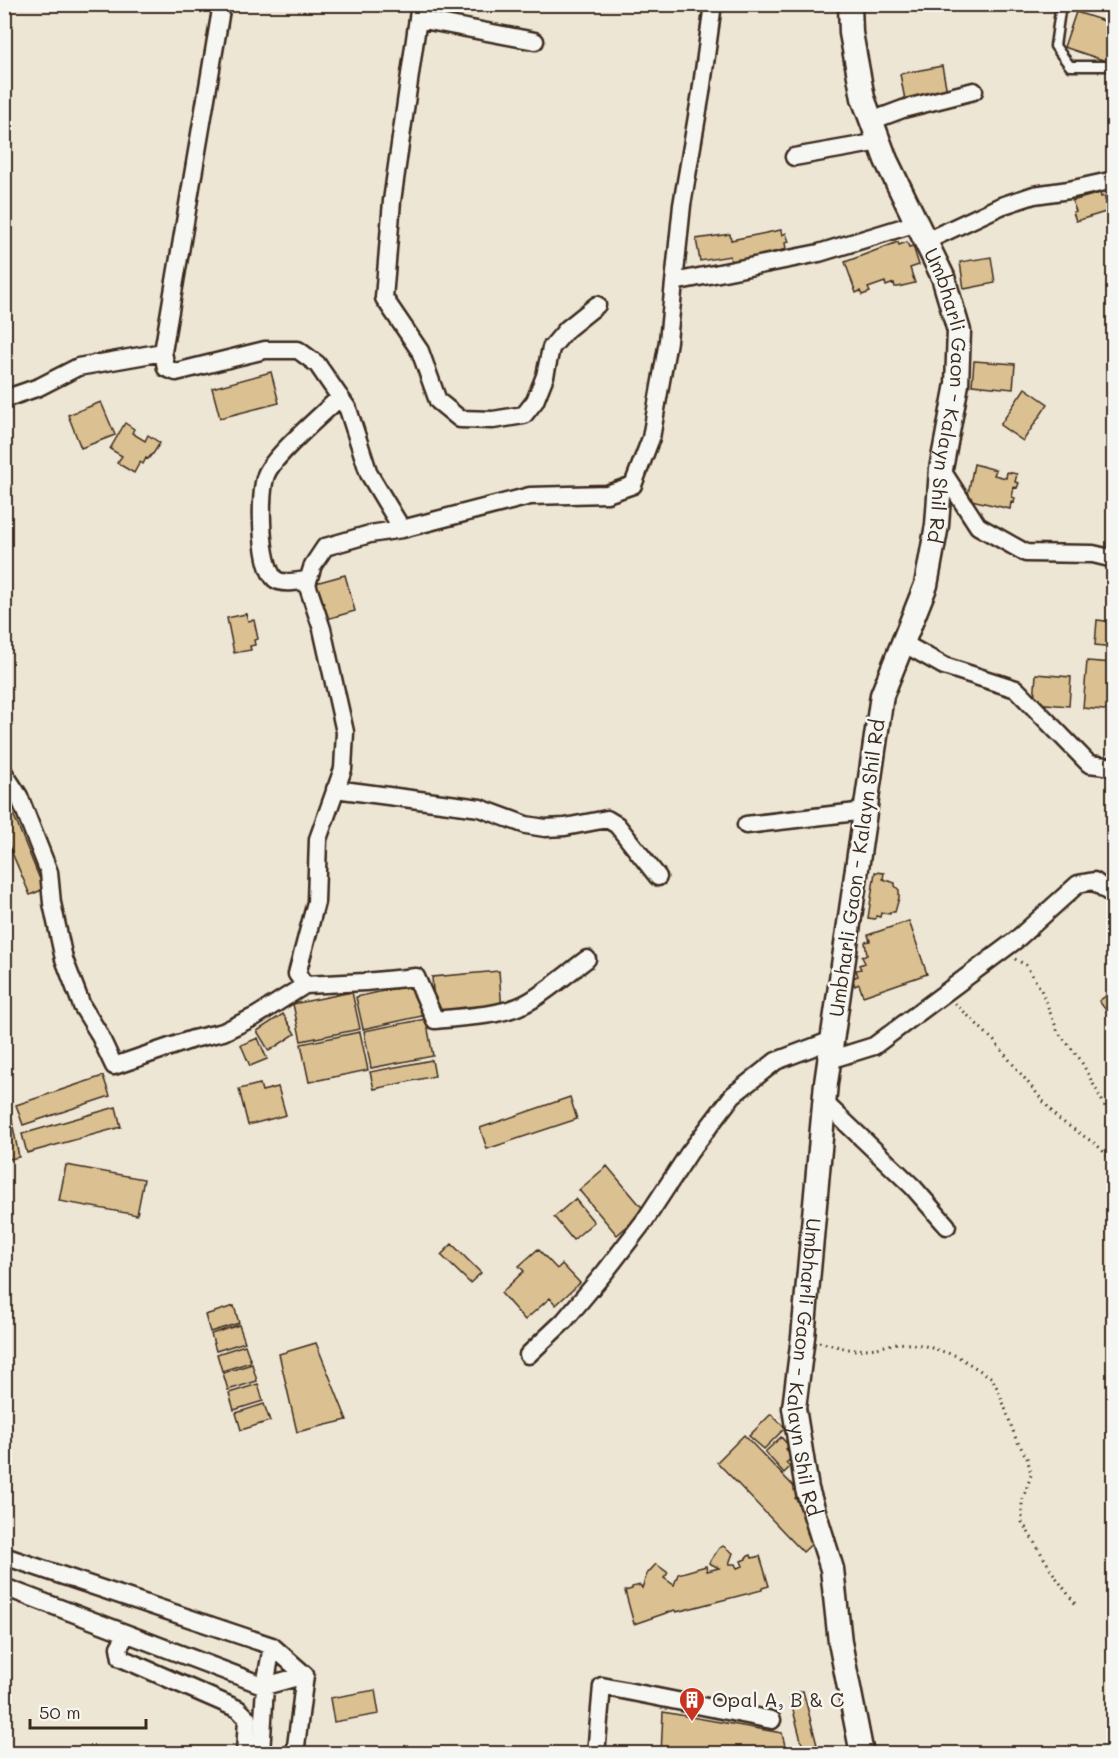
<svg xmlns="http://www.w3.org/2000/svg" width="1118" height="1758" font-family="Mali,sans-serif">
  <rect width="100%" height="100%" fill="#eee6d5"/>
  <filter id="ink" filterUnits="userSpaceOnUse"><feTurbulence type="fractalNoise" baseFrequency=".0167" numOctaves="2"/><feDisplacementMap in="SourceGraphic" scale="12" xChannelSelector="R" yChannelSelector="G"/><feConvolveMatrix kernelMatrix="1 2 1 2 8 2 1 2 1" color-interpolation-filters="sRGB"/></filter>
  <g filter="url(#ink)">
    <path fill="#dbc191" stroke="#3b2a1e" stroke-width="1.5" d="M1076 12 1114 24V39L1106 61 1064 47Z
      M942 66 948 97 906 105 900 74Z
      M1100 193 1101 197 1104 196 1109 211 1076 221 1073 212 1076 211 1072 201Z
      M781 230 782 235 786 233 789 242 785 243 786 249 731 264 730 256 700 261 696 239 730 234 731 240Z
      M898 242 899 245 907 242 909 247 913 246 919 265 910 268 915 283 898 287H895L894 283 886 286 885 282 868 288 870 292 862 295 860 291 856 293 845 262Z
      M991 257 995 283 964 289 960 262Z
      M974 361 1015 364 1013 389 972 385Z
      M271 372 279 403 220 418 212 388Z
      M1025 388 1048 404 1023 441 1000 425Z
      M101 402 115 435 81 448 68 415Z
      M125 423 134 429 132 433 145 441 148 435 160 443 153 454H152L148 459 146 458 143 464 140 462 134 473 117 463 122 456 110 449Z
      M974 464 996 470 994 475 1006 478 1007 472 1017 474 1015 482 1019 483 1017 488 1014 487 1012 497 1015 498 1014 503 1011 502 1010 509 967 499Z
      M345 575 355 611 323 620 312 584Z
      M246 614 248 621 254 620 258 639 254 640 255 645 250 646 251 650 234 653 227 618Z
      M1097 620 1114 622V647L1095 645Z
      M1087 661 1114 663V711L1083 708Z
      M1036 674 1071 677 1069 706 1034 703Z
      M7 799 44 889 30 895 4 834V800Z
      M875 872 884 873 883 879 895 883V886L899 890V898L895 912H890V914L881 913 880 917 876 916 875 919 868 918Z
      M909 921 927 974 863 996 859 984 855 986 852 978 858 976 856 970 861 969 859 965 865 963 862 957 867 955 865 942 870 941 868 935Z
      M499 971 502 1010 435 1016 432 977Z
      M416 984 422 1016 363 1029 356 997Z
      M1114 990V1021L1099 1001Z
      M352 992 360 1029 301 1041 293 1004Z
      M283 1014 295 1034 269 1051 257 1031Z
      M426 1019 433 1056 371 1068 364 1031Z
      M360 1032 368 1070 309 1082 301 1044Z
      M258 1038 267 1059 250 1066 241 1045Z
      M432 1060 435 1076 374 1089 370 1072Z
      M103 1076 110 1096 23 1125 16 1105Z
      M260 1084 262 1091 278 1087 286 1115 248 1125 239 1089Z
      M570 1097 577 1119 487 1149 480 1128Z
      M8 1101 19 1157 4 1160V1102Z
      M116 1107 121 1127 27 1153 22 1134Z
      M66 1165 144 1179 137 1215 59 1201Z
      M607 1166 645 1211 617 1235 579 1190Z
      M575 1199 594 1222 573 1240 554 1217Z
      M452 1244 481 1273 470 1283 441 1255Z
      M538 1249 557 1269 562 1264 580 1283 556 1305 550 1298 525 1320 501 1293 524 1271 519 1266Z
      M234 1306 239 1323 210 1332 205 1315Z
      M239 1325 245 1342 216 1351 211 1334Z
      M316 1343 347 1420 297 1432 279 1354Z
      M245 1345 251 1362 222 1371 217 1354Z
      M252 1364 257 1381 228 1390 223 1373Z
      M258 1384 263 1401 234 1410 229 1393Z
      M264 1404 270 1421 241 1430 236 1413Z
      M771 1414 785 1428 764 1449 749 1436Z
      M744 1435 800 1493 795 1498 807 1511 803 1515 808 1520 805 1522 811 1529 807 1533 815 1541 803 1552 717 1462Z
      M781 1437 789 1446 786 1449 793 1457 786 1463 790 1467 784 1473 765 1452Z
      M723 1546 733 1553 729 1564H735L737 1568 743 1566 741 1561 746 1559V1557L751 1555 752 1558 760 1556 769 1586 762 1588V1590L676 1612 675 1610 634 1624 625 1591 632 1589V1587L640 1585 642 1588 647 1574 656 1564 668 1573 664 1578 674 1585 678 1574 706 1566 707 1571 719 1568 709 1563 719 1548Z
      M375 1690 379 1714 334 1722 330 1698Z
      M803 1691 817 1745 803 1748 789 1695Z
      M663 1712 782 1733 787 1754H661Z"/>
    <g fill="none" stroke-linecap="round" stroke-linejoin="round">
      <defs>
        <path id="lane" d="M1061 4 1055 46 1070 66H1112L1114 59"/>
        <path id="street" d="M222 4 163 352 166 368 176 372 265 350H298L317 364 348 409 369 474 402 529
          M420 4 392 201 384 298 420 351 438 401 460 419 493 420 524 415 535 401 545 376 551 348 567 329 597 305
          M418 19 535 41
          M871 121 903 109 974 91
          M794 157 879 142
          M926 241 1001 206 1034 195 1069 190 1114 180
          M674 282 819 253 917 223
          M4 399 39 387 78 367 163 352
          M941 469 978 526 1026 553 1093 554 1114 559
          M307 580C298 581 282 585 275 579 260 565 259 493 266 475 273 456 323 414 340 397
          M903 643 944 666 1016 689 1089 764 1114 767
          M4 773 19 796 49 872 52 903 64 959 82 1006 98 1032 114 1066 193 1039 223 1032 256 1016 305 985
          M335 789 480 808 526 825 545 828 565 827 607 819 617 825 658 877
          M746 825 865 811
          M587 959C568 973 550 989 530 1001 503 1017 465 1016 435 1020L416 977 365 982 305 985 297 974 316 902 318 839 343 769 345 732 322 629 307 584 313 565 325 547 370 534 402 529 530 496 607 494 633 485 651 438 668 341 682 205 701 93 713 4
          M829 1060 874 1046 1016 940 1078 884 1094 881 1114 896
          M824 1102 913 1187 947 1226
          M528 1355 564 1321 605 1272 645 1220 689 1153 733 1095 776 1061 832 1040
          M4 1556 272 1646 305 1675 295 1754
          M4 1587 265 1686 305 1675
          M127 1634 119 1647 121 1658 238 1709 247 1718 245 1754
          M261 1754 265 1686 272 1646
          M596 1754 602 1686 772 1720"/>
        <g id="secondary">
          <path id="s1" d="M850 4 851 33 863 98 886 160 943 277 959 331 957 384 941 469 937 525 926 585 882 695 826 1083 803 1337 794 1408 807 1489 832 1569 840 1642 862 1754"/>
        </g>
      </defs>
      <use href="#lane" stroke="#3b2a1e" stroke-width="13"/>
      <use href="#street" stroke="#3b2a1e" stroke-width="21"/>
      <use href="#secondary" stroke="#3b2a1e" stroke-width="27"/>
      <path stroke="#3b2a1e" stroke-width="3" stroke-dasharray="1.5 4.5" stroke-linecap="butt" d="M1015 959 1026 965 1041 990 1058 1032 1080 1059 1107 1110 1114 1115
        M955 1003 994 1041 1057 1118 1097 1145 1114 1162
        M819 1342 853 1350 877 1348 897 1343 922 1345 957 1356 992 1378 1000 1394 1016 1439 1027 1458 1030 1469 1031 1475 1022 1502V1522L1055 1576 1076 1605"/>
      <use href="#lane" stroke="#f6f6f2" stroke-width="8"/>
      <use href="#street" stroke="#f6f6f2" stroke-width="16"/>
      <use href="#secondary" stroke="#f6f6f2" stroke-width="22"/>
    </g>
  </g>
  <defs>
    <symbol id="building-pin" viewBox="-11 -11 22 30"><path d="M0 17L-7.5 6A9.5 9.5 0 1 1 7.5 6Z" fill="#c8321e" stroke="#f6f6f2"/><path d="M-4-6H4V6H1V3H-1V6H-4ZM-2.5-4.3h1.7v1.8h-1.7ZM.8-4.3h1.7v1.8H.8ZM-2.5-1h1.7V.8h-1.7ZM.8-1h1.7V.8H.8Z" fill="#fff"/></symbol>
  </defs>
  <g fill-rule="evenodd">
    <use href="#building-pin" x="677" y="1685" width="30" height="40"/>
  </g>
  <g text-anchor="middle" stroke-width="5" stroke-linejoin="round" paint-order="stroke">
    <g font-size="20" fill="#3b2a1e" stroke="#f6f6f2">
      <text dy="7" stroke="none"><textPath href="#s1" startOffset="411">Umbharli Gaon - Kalayn Shil Rd</textPath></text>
      <text transform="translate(857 868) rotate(-82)" y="7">Umbharli Gaon - Kalayn Shil Rd</text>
      <text dy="7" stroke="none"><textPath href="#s1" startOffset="1401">Umbharli Gaon - Kalayn Shil Rd</textPath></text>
    </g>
    <g font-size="20" fill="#3b2a1e" stroke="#f6f6f2" text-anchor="start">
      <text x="712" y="1707">Opal A, B &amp; C</text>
    </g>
  </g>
  <rect width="1118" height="1758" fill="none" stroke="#f6f6f2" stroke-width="24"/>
  <rect x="12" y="12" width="1094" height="1734" fill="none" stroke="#3b2a1e" stroke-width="2" filter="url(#ink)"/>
  <path d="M30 1719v9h116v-9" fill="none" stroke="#3b2a1e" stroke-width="3"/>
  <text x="39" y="1719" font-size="18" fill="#3b2a1e" stroke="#f6f6f2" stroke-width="4.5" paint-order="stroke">50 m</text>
</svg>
